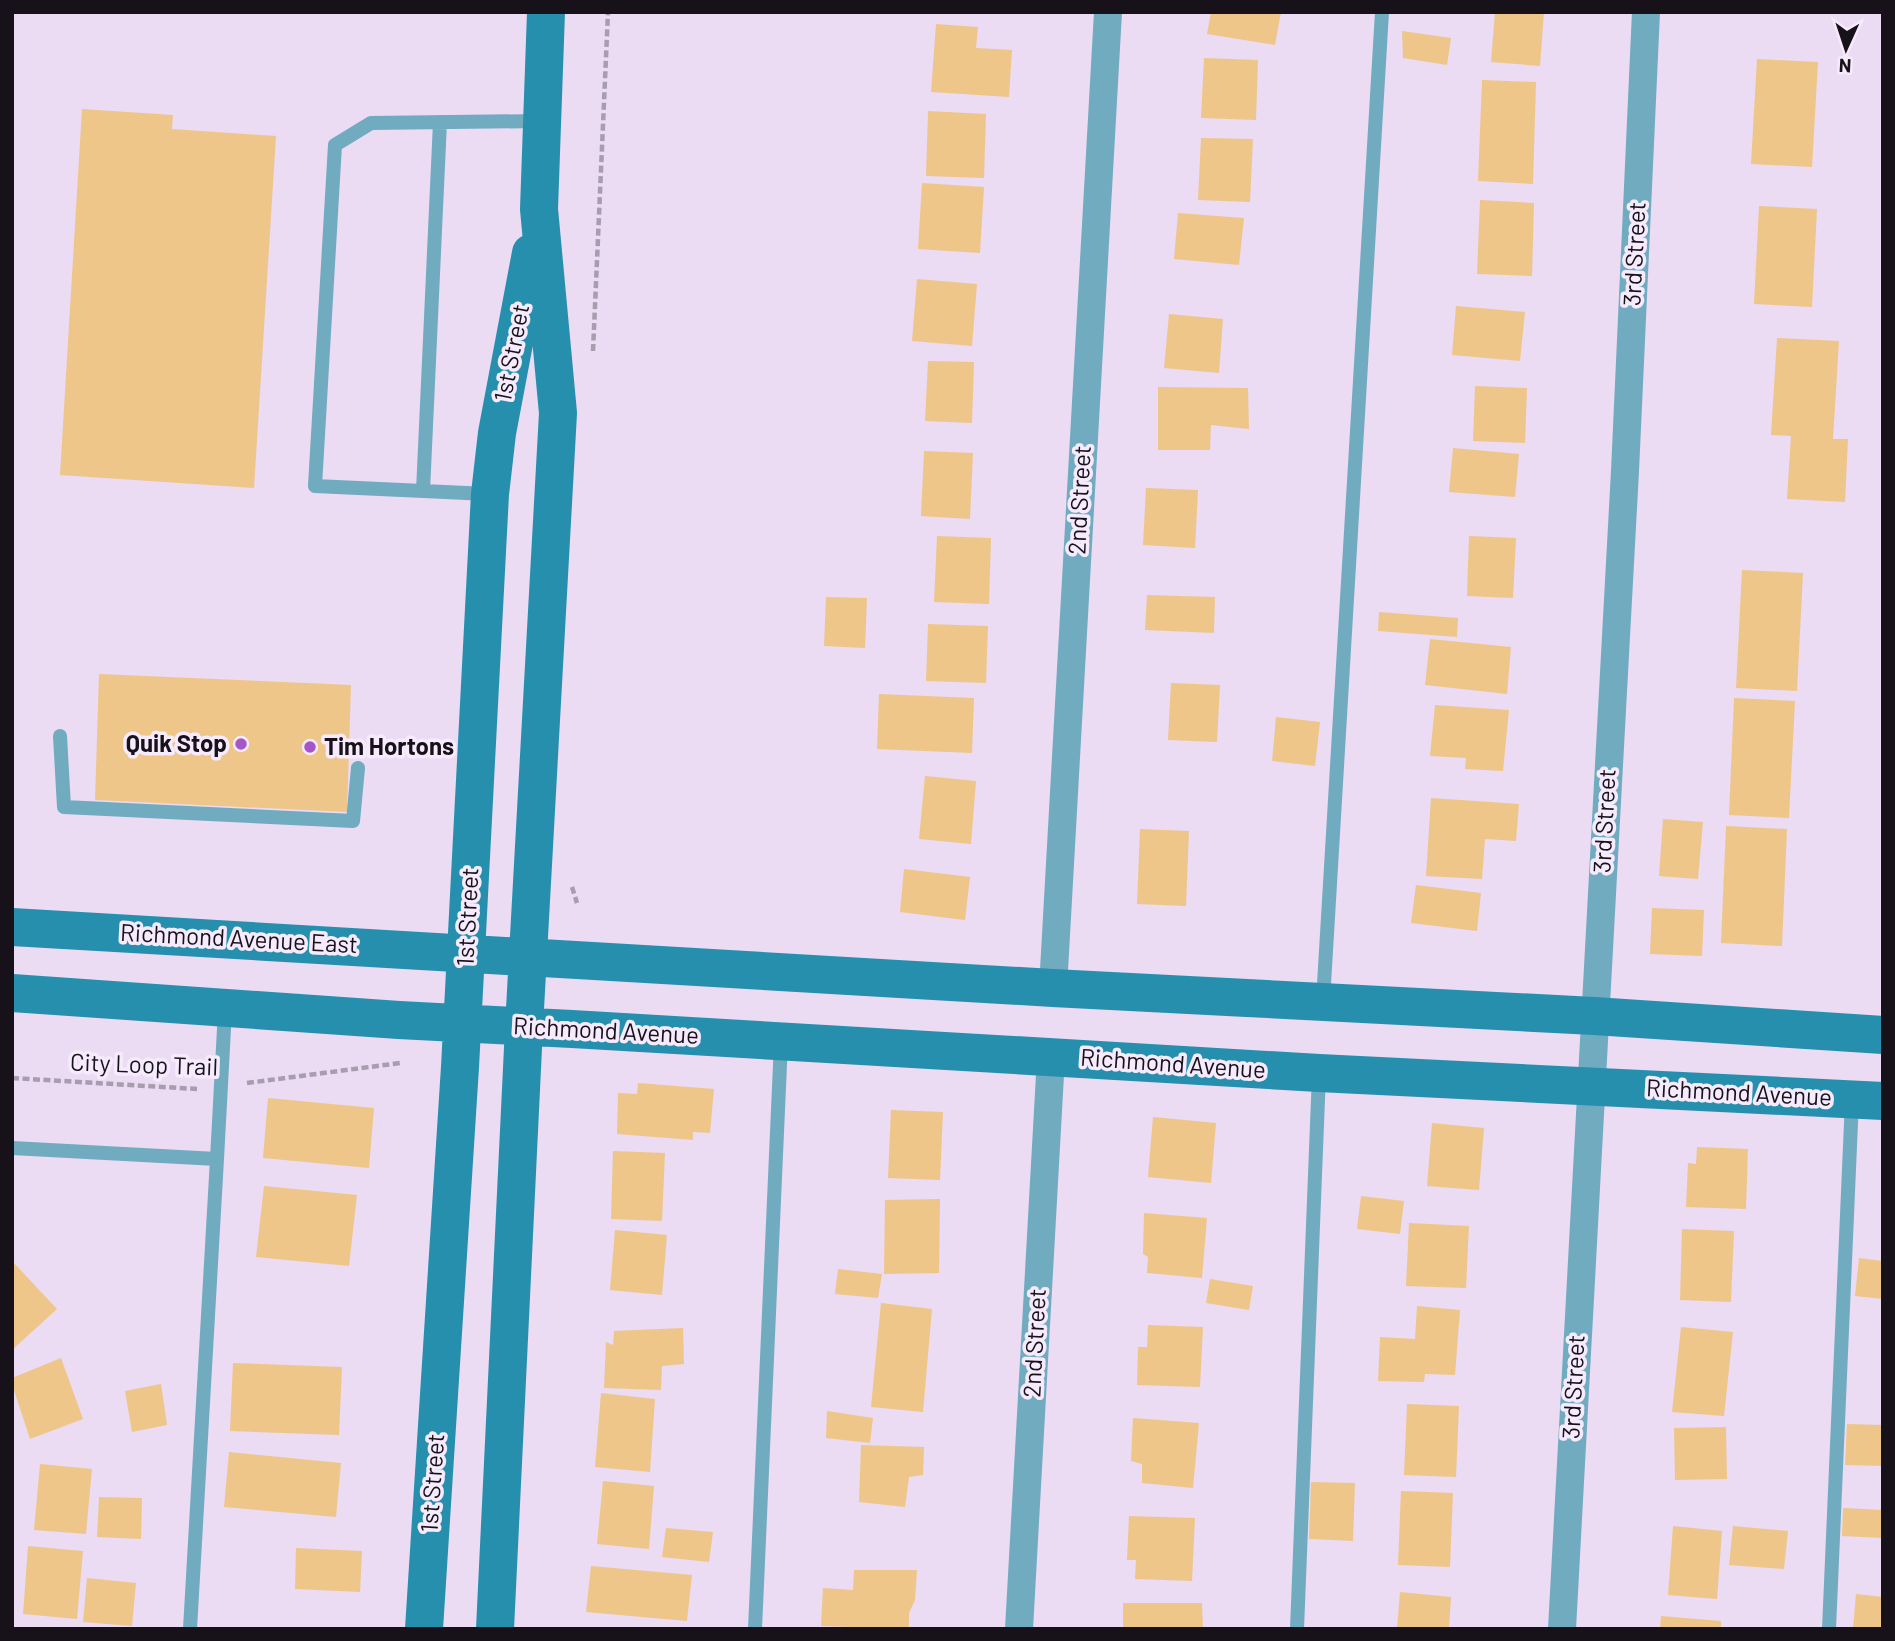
<svg xmlns="http://www.w3.org/2000/svg" width="1895" height="1641" font-family="Barlow,sans-serif">
  <rect width="100%" height="100%" fill="#ebdbf3"/>
  <path fill="#eec68a" d="M1211 12H1281L1275 45 1207 34Z
    M1495 12H1544L1540 66 1491 62Z
    M936 24 978 27 976 48 1012 50 1009 97 931 92Z
    M1402 31 1451 38 1447 65 1403 58Z
    M1204 58 1258 60 1256 120 1201 118Z
    M1757 59 1818 62 1812 167 1751 164Z
    M1482 80 1536 82 1533 184 1478 181Z
    M82 109 173 115 172 129 276 136 254 488 60 475Z
    M928 111 986 114 984 178 926 176Z
    M1201 138 1253 139 1250 202 1198 200Z
    M922 183 984 187 980 253 918 249Z
    M1480 200 1534 203 1532 276 1477 274Z
    M1759 206 1817 209 1812 307 1754 304Z
    M1178 213 1244 218 1239 265 1174 259Z
    M917 279 977 284 972 346 912 341Z
    M1456 306 1525 312 1520 361 1452 355Z
    M1169 314 1223 319 1219 373 1164 368Z
    M1777 338 1839 341 1833 439H1848L1845 502 1787 499 1791 436 1771 435Z
    M928 361 974 362 972 423 925 421Z
    M1475 386 1527 388 1525 443 1473 441Z
    M1158 387 1248 388 1249 429 1211 425 1210 450H1158Z
    M1453 448 1519 454 1515 497 1449 492Z
    M924 451 973 453 970 519 921 516Z
    M1146 488 1198 490 1195 548 1143 545Z
    M937 536 991 538 989 604 934 602Z
    M1469 536 1516 538 1513 598 1467 596Z
    M1742 570 1803 573 1797 691 1736 688Z
    M1147 595 1215 597 1214 633 1145 630Z
    M826 597 867 598 865 648 824 646Z
    M1379 612 1458 618 1457 637 1378 631Z
    M928 624 988 626 986 683 926 681Z
    M1430 639 1511 647 1507 694 1425 685Z
    M99 674 351 685 347 812 95 800Z
    M1171 683 1220 685 1217 742 1168 740Z
    M879 694 974 698 972 753 877 749Z
    M1734 698 1795 701 1789 818 1729 815Z
    M1435 705 1509 710 1503 771 1465 769 1466 758 1430 756Z
    M1276 717 1320 722 1315 766 1272 761Z
    M925 776 976 781 971 844 919 839Z
    M1431 798 1519 804 1516 841 1485 839 1482 879 1426 876Z
    M1663 819 1703 822 1698 879 1659 876Z
    M1726 826 1787 829 1782 946 1721 943Z
    M1140 829 1189 831 1186 906 1137 904Z
    M904 869 970 877 965 920 900 912Z
    M1416 885 1481 893 1477 931 1411 923Z
    M1652 908 1704 910 1702 956 1650 954Z
    M638 1083 714 1089 710 1133 693 1132V1140L617 1134 618 1093 637 1094Z
    M268 1098 374 1108 369 1168 263 1158Z
    M891 1110 943 1112 940 1180 888 1178Z
    M1153 1117 1216 1123 1211 1183 1148 1177Z
    M1432 1123 1484 1128 1479 1190 1427 1186Z
    M1697 1147 1748 1149 1746 1209 1686 1207 1688 1163 1696 1164Z
    M613 1151 665 1153 662 1221 611 1219Z
    M264 1186 357 1195 349 1266 256 1257Z
    M1361 1196 1404 1201 1400 1234 1357 1229Z
    M940 1199 939 1273 884 1274 885 1200Z
    M1144 1213 1207 1218 1202 1278 1147 1273 1148 1257 1143 1254Z
    M1409 1223 1469 1226 1466 1288 1406 1286Z
    M1682 1229 1734 1231 1731 1302 1680 1300Z
    M615 1230 667 1235 662 1295 610 1290Z
    M1859 1258 1883 1261V1299L1855 1296Z
    M12 1261 57 1309 12 1350Z
    M838 1269 882 1274 878 1298 835 1294Z
    M1210 1279 1253 1286 1249 1310 1206 1303Z
    M881 1303 932 1309 923 1412 871 1407Z
    M1417 1306 1460 1310 1455 1375 1425 1374 1424 1382 1378 1381 1380 1337 1415 1339Z
    M1148 1325 1203 1327 1200 1387 1137 1385 1138 1347H1147Z
    M1681 1327 1733 1332 1724 1416 1672 1412Z
    M683 1328 684 1364 662 1366 661 1390 604 1388 606 1342 613 1345 614 1331Z
    M61 1358 83 1419 30 1439 12 1384V1378Z
    M233 1363 342 1367 339 1435 230 1431Z
    M161 1384 167 1425 132 1432 125 1391Z
    M601 1393 655 1399 650 1472 595 1467Z
    M1407 1404 1459 1406 1456 1477 1404 1475Z
    M827 1411 873 1418 870 1443 826 1438Z
    M1133 1418 1199 1423 1193 1488 1142 1483V1464L1131 1461Z
    M1847 1424 1883 1425V1466L1845 1465Z
    M1726 1427 1727 1479 1675 1480 1674 1428Z
    M861 1445 924 1447 923 1475 909 1477 905 1507 859 1502Z
    M229 1452 341 1463 336 1517 224 1507Z
    M40 1464 92 1469 86 1534 34 1530Z
    M603 1481 654 1486 649 1549 597 1544Z
    M1311 1482 1355 1483 1353 1541 1309 1539Z
    M1401 1491 1453 1493 1450 1567 1398 1565Z
    M99 1497 142 1498 141 1539 97 1537Z
    M1843 1508 1883 1510V1538L1842 1536Z
    M1129 1516 1195 1518 1192 1581 1135 1579 1136 1560H1127Z
    M1673 1526 1722 1531 1717 1599 1668 1595Z
    M1733 1526 1788 1531 1784 1569 1729 1565Z
    M666 1528 713 1532 709 1562 662 1557Z
    M28 1546 83 1551 77 1619 23 1614Z
    M296 1548 362 1551 360 1592 295 1589Z
    M591 1566 692 1575 687 1621 586 1612Z
    M854 1570H917L915 1600 909 1613V1629L821 1626 823 1588 853 1590Z
    M87 1578 136 1583 132 1626 83 1622Z
    M1400 1592 1451 1597 1449 1629H1397Z
    M1856 1594 1883 1597V1629H1853Z
    M1123 1603H1202L1203 1629H1123Z
    M1661 1616 1721 1621V1629H1660Z"/>
  <g fill="none" stroke-linecap="round" stroke-linejoin="round">
    <path stroke="#a89caf" stroke-width="4.5" stroke-dasharray="7 3.5" stroke-linecap="butt" d="M593 351 608 12
      M572 887 577 903
      M12 1078 197 1089
      M247 1083 400 1063"/>
    <path stroke="#71abc0" stroke-width="14" d="M423 491 440 122
      M488 494 315 486 335 145 371 123 541 121
      M60 736 64 807 353 821 358 768
      M1323 1001 1382 12
      M12 1148 217 1159 190 1629
      M217 1159 225 1010
      M755 1629 781 1042
      M1297 1629 1319 1074
      M1829 1629 1852 1100"/>
    <path stroke="#71abc0" stroke-width="28" d="M1053 988 1108 12
      M1019 1629 1051 1057
      M1562 1629 1625 471 1646 12"/>
    <path stroke="#268fae" stroke-width="38" d="M12 927 1053 988 1594 1016 1883 1035
      M12 993 399 1020 572 1029 1319 1073 1883 1101
      M424 1629 460 1067 490 494 497 433 531 253
      M495 1629 524 1027 558 413 539 209 546 12"/>
  </g>
  <g fill="#a656c7" stroke="#f6eafd" stroke-width="2.5">
    <circle cx="241" cy="744" r="7"/>
    <circle cx="310" cy="747" r="7"/>
  </g>
  <g text-anchor="middle" stroke-width="7" stroke-linejoin="round" paint-order="stroke">
    <g font-size="24" fill="#17121a" stroke="#f6eafd">
      <text transform="translate(1635 254) rotate(-87)" y="8">3rd Street</text>
      <text transform="translate(512 353) rotate(-79)" y="8">1st Street</text>
      <text transform="translate(1080 500) rotate(-87)" y="8">2nd Street</text>
      <text transform="translate(1605 821) rotate(-87)" y="8">3rd Street</text>
      <text transform="translate(468 917) rotate(-87)" y="8">1st Street</text>
      <text transform="translate(239 939) rotate(3)" y="8">Richmond Avenue East</text>
      <text transform="translate(606 1031) rotate(3)" y="8">Richmond Avenue</text>
      <text transform="translate(1173 1064) rotate(4)" y="8">Richmond Avenue</text>
      <text transform="translate(144 1065) rotate(2)" y="8">City Loop Trail</text>
      <text transform="translate(1739 1093) rotate(3)" y="8">Richmond Avenue</text>
      <text transform="translate(1035 1343) rotate(-87)" y="8">2nd Street</text>
      <text transform="translate(1574 1387) rotate(-87)" y="8">3rd Street</text>
      <text transform="translate(433 1483) rotate(-86)" y="8">1st Street</text>
    </g>
    <g font-size="24" font-weight="bold" fill="#17121a" stroke="#f6eafd" text-anchor="end">
      <text x="227" y="752">Quik Stop</text>
      <text x="324" y="755" text-anchor="start">Tim Hortons</text>
    </g>
  </g>
  <rect width="1895" height="1641" fill="none" stroke="#17121a" stroke-width="28"/>
  <g transform="translate(1846 49) rotate(183)" stroke="#f6eafd" stroke-width="5" paint-order="stroke">
  <path d="M0-5L12 26L0 18L-12 26Z" fill="#17121a"/>
  <text y="-10" font-size="19" font-weight="bold" text-anchor="middle" fill="#17121a">N</text>
  </g>
</svg>
